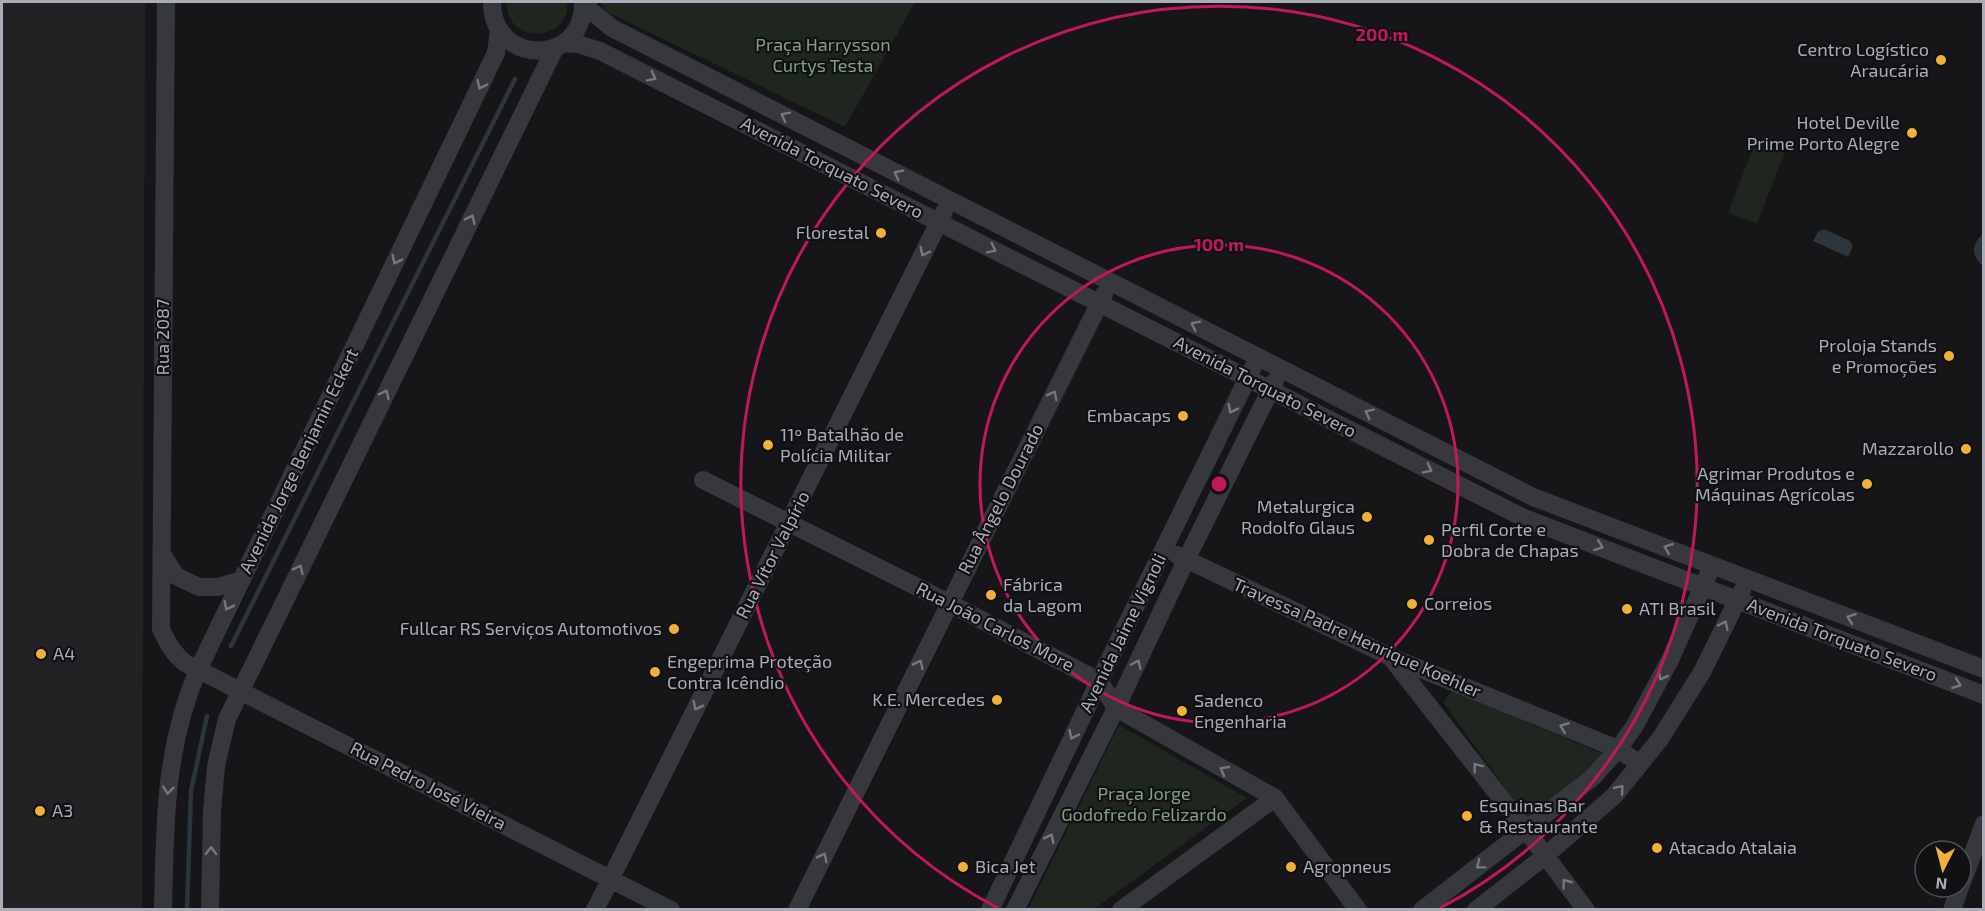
<svg xmlns="http://www.w3.org/2000/svg" width="1985" height="911" font-family="'Exo 2',sans-serif">
  <rect width="100%" height="100%" fill="#161618"/>
  <path fill="#222225" d="M2 2H145L142 909H2Z"/>
  <path fill="#1e261f" d="M507 2H567C571 43 504 45 507 2Z
    M600 2H915L845 127 607 12Z
    M1756 140 1785 152 1757 224 1728 213Z
    M1452 691 1608 756 1529 821 1443 702Z
    M1119 725 1247 798 1094 909H1028Z"/>
  <path fill="#2c353c" d="M1824 229 1850 241 1853 246 1848 257 1813 241 1818 232Z
    M1983 234V266C1971 255 1971 245 1983 234Z"/>
  <g fill="none" stroke-linecap="round" stroke-linejoin="round">
    <path stroke="#2c353c" stroke-width="4.5" d="M231 646 515 79
      M187 910 191 791 207 716"/>
    <path stroke="#37383d" stroke-width="18" d="M166 2 161 629C168 644 173 653 185 663L671 910
      M492 2C492 67 585 66 583 2
      M585 2 591 11 612 28 1533 497 1984 669
      M564 43 578 44 600 51 1524 518 1984 695
      M703 480 949 603 1099 681 1116 708 1275 798 1358 910
      M162 554 176 576 199 587H218L241 580
      M1177 555 1391 657 1618 749 1640 764
      M1392 659 1526 830 1586 910
      M1961 885 1984 824
      M163 910C165 825 164 749 198 670L496 53 499 30
      M210 910 212 811 216 766 227 719 555 48
      M595 910 944 212
      M797 910 1104 294
      M990 910 1117 644 1252 369
      M1015 910 1116 708 1186 560 1275 381
      M1121 910 1275 798
      M1422 910 1592 778 1618 749 1634 727 1670 660 1708 575
      M1476 910 1545 856 1614 796 1660 739 1702 672 1742 591
      M1952 910 1960 887"/>
  </g>
  <defs><path id="oneway-chevron" d="M-2-3.5L2.5 0L-2 3.5" fill="none" stroke-width="1.6" stroke-linecap="round" stroke-linejoin="round" transform="scale(1.5)"/></defs>
  <g stroke="#757881">
    <use href="#oneway-chevron" transform="translate(652 77) rotate(27)"/>
    <use href="#oneway-chevron" transform="translate(481 85) rotate(116)"/>
    <use href="#oneway-chevron" transform="translate(785 116) rotate(-153)"/>
    <use href="#oneway-chevron" transform="translate(898 174) rotate(-153)"/>
    <use href="#oneway-chevron" transform="translate(471 219) rotate(-64)"/>
    <use href="#oneway-chevron" transform="translate(992 249) rotate(27)"/>
    <use href="#oneway-chevron" transform="translate(924 252) rotate(117)"/>
    <use href="#oneway-chevron" transform="translate(396 260) rotate(116)"/>
    <use href="#oneway-chevron" transform="translate(1195 325) rotate(-153)"/>
    <use href="#oneway-chevron" transform="translate(385 394) rotate(-64)"/>
    <use href="#oneway-chevron" transform="translate(1053 395) rotate(-63)"/>
    <use href="#oneway-chevron" transform="translate(1232 409) rotate(116)"/>
    <use href="#oneway-chevron" transform="translate(1369 413) rotate(-153)"/>
    <use href="#oneway-chevron" transform="translate(1428 469) rotate(27)"/>
    <use href="#oneway-chevron" transform="translate(1599 546) rotate(21)"/>
    <use href="#oneway-chevron" transform="translate(1668 548) rotate(-159)"/>
    <use href="#oneway-chevron" transform="translate(299 569) rotate(-64)"/>
    <use href="#oneway-chevron" transform="translate(228 606) rotate(116)"/>
    <use href="#oneway-chevron" transform="translate(1851 618) rotate(-159)"/>
    <use href="#oneway-chevron" transform="translate(1724 625) rotate(-65)"/>
    <use href="#oneway-chevron" transform="translate(919 664) rotate(-64)"/>
    <use href="#oneway-chevron" transform="translate(1137 664) rotate(-65)"/>
    <use href="#oneway-chevron" transform="translate(1662 676) rotate(119)"/>
    <use href="#oneway-chevron" transform="translate(1957 684) rotate(21)"/>
    <use href="#oneway-chevron" transform="translate(697 706) rotate(117)"/>
    <use href="#oneway-chevron" transform="translate(1564 727) rotate(-158)"/>
    <use href="#oneway-chevron" transform="translate(1073 735) rotate(115)"/>
    <use href="#oneway-chevron" transform="translate(1477 767) rotate(-128)"/>
    <use href="#oneway-chevron" transform="translate(1224 770) rotate(-150)"/>
    <use href="#oneway-chevron" transform="translate(1620 789) rotate(-50)"/>
    <use href="#oneway-chevron" transform="translate(168 790) rotate(96)"/>
    <use href="#oneway-chevron" transform="translate(1050 838) rotate(-63)"/>
    <use href="#oneway-chevron" transform="translate(211 851) rotate(-89)"/>
    <use href="#oneway-chevron" transform="translate(823 857) rotate(-64)"/>
    <use href="#oneway-chevron" transform="translate(1480 865) rotate(143)"/>
    <use href="#oneway-chevron" transform="translate(1566 883) rotate(-127)"/>
  </g>
  <g fill="none" stroke="#c2185b" stroke-width="3">
    <circle cx="1219" cy="484" r="239"/>
    <path d="M998 908A478 478 0 1 1 1440 908"/>
  </g>
  <g fill="#f2b134" stroke="#111113" stroke-width="2">
    <circle cx="1941" cy="60" r="6"/>
    <circle cx="1912" cy="133" r="6"/>
    <circle cx="881" cy="233" r="6"/>
    <circle cx="1949" cy="356" r="6"/>
    <circle cx="1183" cy="416" r="6"/>
    <circle cx="768" cy="445" r="6"/>
    <circle cx="1966" cy="449" r="6"/>
    <circle cx="1867" cy="484" r="6"/>
    <circle cx="1367" cy="517" r="6"/>
    <circle cx="1429" cy="540" r="6"/>
    <circle cx="991" cy="595" r="6"/>
    <circle cx="1412" cy="604" r="6"/>
    <circle cx="1627" cy="609" r="6"/>
    <circle cx="674" cy="629" r="6"/>
    <circle cx="41" cy="654" r="6"/>
    <circle cx="655" cy="672" r="6"/>
    <circle cx="997" cy="700" r="6"/>
    <circle cx="1182" cy="711" r="6"/>
    <circle cx="40" cy="811" r="6"/>
    <circle cx="1467" cy="816" r="6"/>
    <circle cx="1657" cy="848" r="6"/>
    <circle cx="963" cy="867" r="6"/>
    <circle cx="1291" cy="867" r="6"/>
  </g>
  <g text-anchor="middle" stroke-width="4.5" stroke-linejoin="round" paint-order="stroke">
    <g font-size="18" fill="#7fa381" stroke="#111113">
      <text x="823" y="51">Praça Harrysson<tspan x="823" dy="21">Curtys Testa</tspan></text>
      <text x="1144" y="800">Praça Jorge<tspan x="1144" dy="21">Godofredo Felizardo</tspan></text>
    </g>
    <g font-size="18" fill="#a8adb8" stroke="#111113" text-anchor="start">
      <text x="1929" y="56" text-anchor="end">Centro Logístico<tspan x="1929" dy="21">Araucária</tspan></text>
      <text x="1900" y="129" text-anchor="end">Hotel Deville<tspan x="1900" dy="21">Prime Porto Alegre</tspan></text>
      <text x="869" y="239" text-anchor="end">Florestal</text>
      <text x="1937" y="352" text-anchor="end">Proloja Stands<tspan x="1937" dy="21">e Promoções</tspan></text>
      <text x="1171" y="422" text-anchor="end">Embacaps</text>
      <text x="780" y="441">11º Batalhão de<tspan x="780" dy="21">Polícia Militar</tspan></text>
      <text x="1954" y="455" text-anchor="end">Mazzarollo</text>
      <text x="1855" y="480" text-anchor="end">Agrimar Produtos e<tspan x="1855" dy="21">Máquinas Agrícolas</tspan></text>
      <text x="1355" y="513" text-anchor="end">Metalurgica<tspan x="1355" dy="21">Rodolfo Glaus</tspan></text>
      <text x="1441" y="536">Perfil Corte e<tspan x="1441" dy="21">Dobra de Chapas</tspan></text>
      <text x="1003" y="591">Fábrica<tspan x="1003" dy="21">da Lagom</tspan></text>
      <text x="1424" y="610">Correios</text>
      <text x="1639" y="615">ATI Brasil</text>
      <text x="662" y="635" text-anchor="end">Fullcar RS Serviços Automotivos</text>
      <text x="53" y="660">A4</text>
      <text x="667" y="668">Engeprima Proteção<tspan x="667" dy="21">Contra Icêndio</tspan></text>
      <text x="985" y="706" text-anchor="end">K.E. Mercedes</text>
      <text x="1194" y="707">Sadenco<tspan x="1194" dy="21">Engenharia</tspan></text>
      <text x="1479" y="812">Esquinas Bar<tspan x="1479" dy="21">&amp; Restaurante</tspan></text>
      <text x="52" y="817">A3</text>
      <text x="1669" y="854">Atacado Atalaia</text>
      <text x="975" y="873">Bica Jet</text>
      <text x="1303" y="873">Agropneus</text>
    </g>
    <g font-size="18" fill="#a8adb8" stroke="#111113">
      <text transform="translate(832 168) rotate(27)" y="6">Avenida Torquato Severo</text>
      <text transform="translate(163 337) rotate(-90)" y="6">Rua 2087</text>
      <text transform="translate(1265 387) rotate(27)" y="6">Avenida Torquato Severo</text>
      <text transform="translate(299 461) rotate(-64)" y="6">Avenida Jorge Benjamin Eckert</text>
      <text transform="translate(1001 499) rotate(-63)" y="6">Rua Ângelo Dourado</text>
      <text transform="translate(773 555) rotate(-63)" y="6">Rua Vítor Valpírio</text>
      <text transform="translate(995 627) rotate(27)" y="6">Rua João Carlos More</text>
      <text transform="translate(1123 633) rotate(-64)" y="6">Avenida Jaime Vignoli</text>
      <text transform="translate(1357 638) rotate(24)" y="6">Travessa Padre Henrique Koehler</text>
      <text transform="translate(1842 640) rotate(21)" y="6">Avenida Torquato Severo</text>
      <text transform="translate(428 786) rotate(27)" y="6">Rua Pedro José Vieira</text>
    </g>
  </g>
  <circle cx="1219" cy="484" r="9" fill="#c2185b" stroke="#111113" stroke-width="3"/>
  <g font-size="18" text-anchor="middle" font-weight="bold" fill="#c2185b" stroke="#111113" stroke-width="4.5" stroke-linejoin="round" paint-order="stroke">
    <text x="1382" y="41">200 m</text>
    <text x="1219" y="251">100 m</text>
  </g>
  <rect width="1985" height="911" fill="none" stroke="#a8adb8" stroke-width="6"/>
  <g transform="translate(1943 869) rotate(186)"><circle r="28" fill="#111113" stroke="#4d4f55" stroke-width="1.5"/>
  <path d="M0-4.5L10 22L0 15L-10 22Z" fill="#f2b134"/>
  <text y="-9" font-size="16" font-weight="bold" text-anchor="middle" fill="#a8adb8">N</text>
  </g>
</svg>
